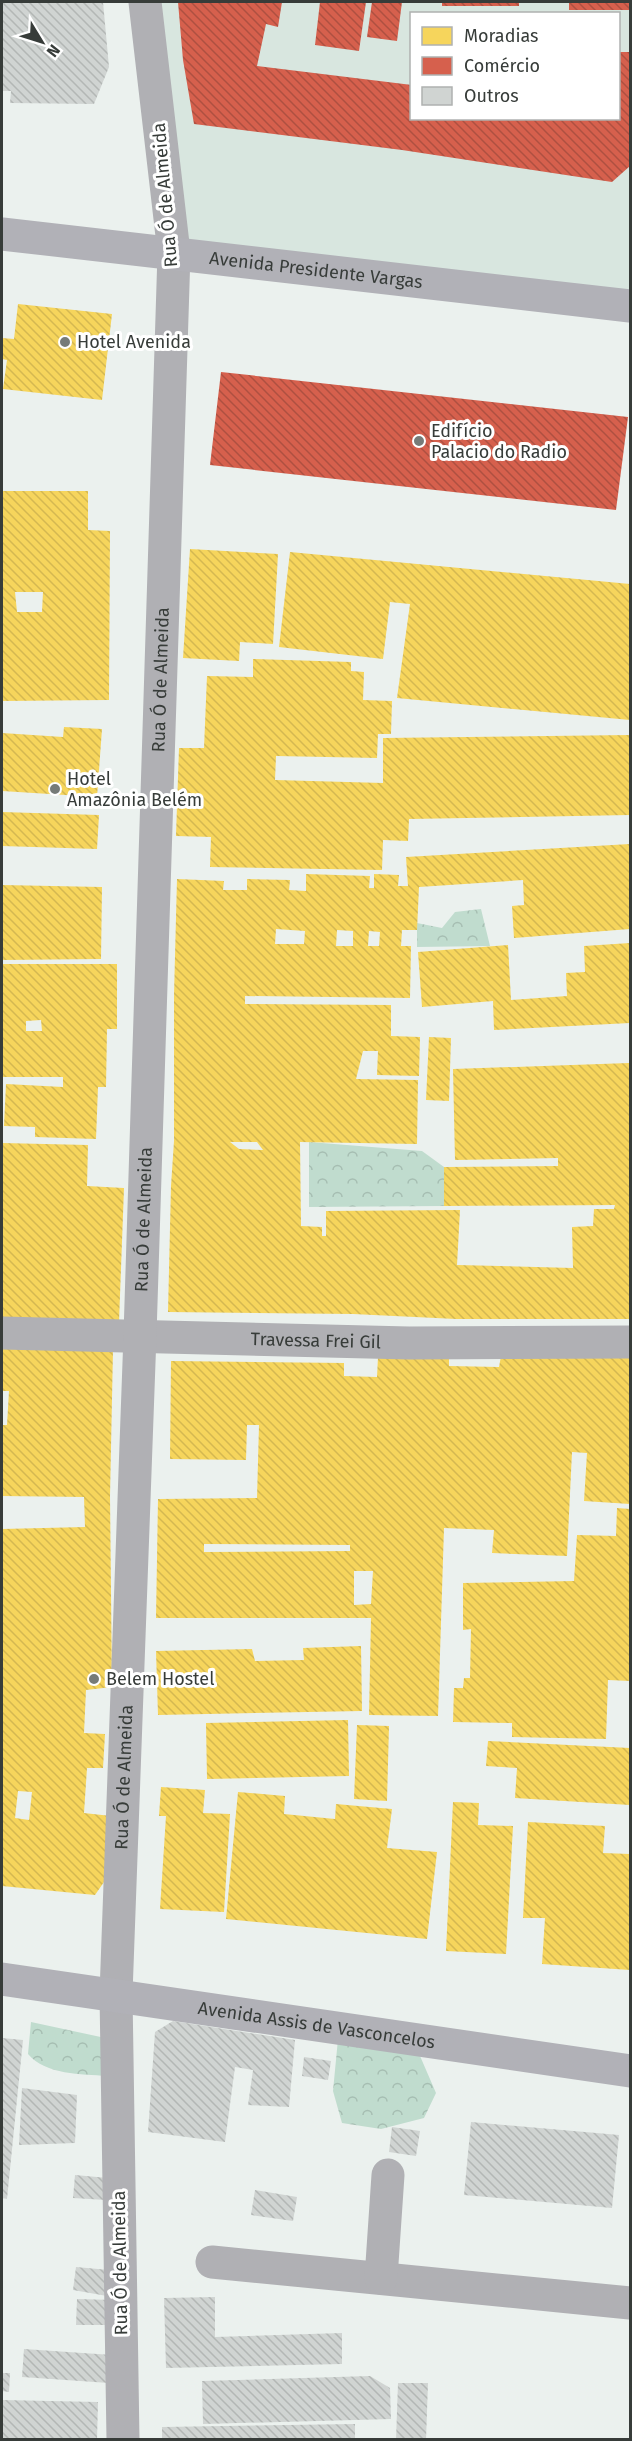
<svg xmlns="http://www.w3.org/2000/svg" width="632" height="2441" font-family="'Fira Sans',sans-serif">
  <defs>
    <pattern id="forest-crowns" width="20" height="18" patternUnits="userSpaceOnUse" patternTransform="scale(1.5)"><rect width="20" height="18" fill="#c0dcce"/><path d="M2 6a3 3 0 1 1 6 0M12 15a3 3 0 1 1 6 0" fill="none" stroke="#a6beb2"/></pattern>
    <pattern id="homes-back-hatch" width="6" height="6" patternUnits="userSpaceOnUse" patternTransform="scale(1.5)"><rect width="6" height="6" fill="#f6d55c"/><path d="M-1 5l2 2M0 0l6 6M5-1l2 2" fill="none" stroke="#d4b851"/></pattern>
    <pattern id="shops-back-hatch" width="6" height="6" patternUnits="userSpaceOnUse" patternTransform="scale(1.5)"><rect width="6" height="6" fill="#d6604d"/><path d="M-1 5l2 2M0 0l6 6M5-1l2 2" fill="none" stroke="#ae5041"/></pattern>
    <pattern id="building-back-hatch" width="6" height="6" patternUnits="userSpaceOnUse" patternTransform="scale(1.5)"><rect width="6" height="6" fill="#d0d4d2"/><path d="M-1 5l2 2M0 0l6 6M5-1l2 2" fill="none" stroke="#b3b7b5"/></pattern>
  </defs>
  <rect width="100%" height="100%" fill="#ebf1ee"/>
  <path fill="#d8e6df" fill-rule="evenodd" d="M145 2H630V306L174 253ZM412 14H618V118H412Z"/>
  <path fill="url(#forest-crowns)" d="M481 909 490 946 417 947V923L442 928 455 912Z
    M309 1142 422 1151 444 1167V1206L309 1207Z
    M31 2022 110 2039 107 2076C81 2074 46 2075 28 2054Z
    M338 2039 417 2049 436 2093 424 2118 381 2129 342 2123 333 2091Z"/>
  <path fill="url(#homes-back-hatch)" fill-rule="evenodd" d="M18 304 112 314 102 400 3 389 7 360 2 359V338L14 339Z
    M2 491H88V530L110 531 109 700 2 701ZM15 592H43L42 612H17Z
    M190 549 278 554 273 644 240 642 239 661 183 658Z
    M290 552 630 584V720L397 698 410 604 390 602 383 659 279 647Z
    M253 659 351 662V671L364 672 363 700 392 701 391 734H378L377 758 276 756 275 780 383 783V738L630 735V815L409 819 408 841 383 840 382 870 210 867 211 837 176 836 179 748H204L207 676 253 677Z
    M64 727 102 729 97 797 2 791V733L63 737Z
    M2 812 99 815 97 849 2 846Z
    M630 844V929L514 938 512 906 524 905 523 880 419 887 417 930H402L401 946H411L410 998 245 996V1004L391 1005V1036L420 1037 419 1076 377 1075 378 1051H363L356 1079 418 1080 417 1144 300 1142 301 1226 322 1227V1236H326V1211L460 1210 457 1265 573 1268 572 1227 593 1226 594 1209H614L615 1205 444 1206V1167L558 1166V1158L455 1160 453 1069 629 1063 630 1319H456L353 1314 168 1312 171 1186 174 1141V995L177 879 224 881 223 890H247V879L290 880 289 890 306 891V874L370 876 369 888H374V874L399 875 398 886H408L406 857ZM276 929 305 931 304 944H275ZM337 930 353 931V946H336ZM369 931 380 932 379 946H368ZM230 1142H257L263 1150 239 1149Z
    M2 885 102 887 101 959 2 960Z
    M630 943V1023L494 1030 493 1001 422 1007 418 952 508 945 511 1000 567 996 566 973 585 972 584 946Z
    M2 964H117V1029H107L106 1087H98L96 1139 35 1137V1127L4 1126 6 1084 63 1087V1077H2ZM41 1020 42 1031H26V1021Z
    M429 1037 451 1038 449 1101 426 1100Z
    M2 1143 88 1145 87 1186 124 1188 119 1322 2 1319Z
    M2 1346 113 1350 110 1496 112 1687 86 1690 84 1733 105 1734 103 1768H87L84 1813 111 1816 104 1882 95 1895 2 1886V1529L85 1527 84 1497 2 1496V1425H7L9 1391H2ZM18 1791 32 1792 29 1820 15 1818Z
    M502 1351 630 1356V1504L584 1501 587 1453 572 1452 567 1556 492 1553 494 1530 444 1528 438 1716 369 1715 371 1618H156L158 1499 257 1498 259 1425H247L246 1460 170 1459 171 1361 344 1363V1376L377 1377 378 1357H449V1366L499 1367ZM204 1544 350 1545V1551L204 1552ZM354 1571H373L371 1604 354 1605Z
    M617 1508 630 1509V1681L608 1680 606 1739 512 1737V1723L453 1722 454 1688H463L464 1678H470L471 1629 463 1630V1583L574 1581 577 1535 616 1536Z
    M361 1646 362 1711 158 1715 156 1651 252 1649 255 1661 304 1660 303 1648Z
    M348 1720 349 1776 207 1779 206 1723Z
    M357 1725 389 1726 387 1801 354 1799Z
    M488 1741 630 1748V1805L515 1798 517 1768 486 1766Z
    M161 1787 205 1790 203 1813 230 1814 224 1912 160 1909 166 1816H159Z
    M238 1792 285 1796 284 1814 335 1819 336 1804 392 1809 387 1848 437 1852 427 1939 226 1919Z
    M453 1802 479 1803 478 1825 513 1826 506 1954 446 1951Z
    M528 1822 605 1826 603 1853 630 1854V1970L542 1964 545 1918H523Z"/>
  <path fill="url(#shops-back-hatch)" d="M178 2H282L278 27 266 24 257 66 412 85V118H618V52H630V166L612 182 402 150 194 124 183 60Z
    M320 2H366L359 51 315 45Z
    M372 2H402L397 41 367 37Z
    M442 2H519V6H442Z
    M569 2H630V10H569Z
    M221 372 628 417 616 510 210 465Z"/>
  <path fill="url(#building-back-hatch)" d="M2 2H103L109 67 94 104 10 103 11 91H2Z
    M173 2021 295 2040 289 2107 248 2105 253 2070 235 2067 225 2142 148 2132 155 2032Z
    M2 2038 23 2040 7 2199 2 2198Z
    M304 2057 331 2061 328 2080 302 2076Z
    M22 2088 77 2095 75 2143 19 2145Z
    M471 2122 619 2135 612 2208 464 2195Z
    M392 2127 420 2131 416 2156 389 2152Z
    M75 2175 108 2178 106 2200 73 2198Z
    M255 2190 297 2197 293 2221 251 2215Z
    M76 2267 109 2270 107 2296 73 2290Z
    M215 2297V2337L342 2333V2364L166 2368 164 2298Z
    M77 2299 113 2300V2325H76Z
    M24 2349 112 2355 109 2383 22 2377Z
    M2 2373H10L9 2392 2 2391Z
    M370 2376 390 2388 391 2419 203 2424 202 2381Z
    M398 2383H428L426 2440H396Z
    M2 2400 98 2402 97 2440H2Z
    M355 2424V2440H162V2427Z"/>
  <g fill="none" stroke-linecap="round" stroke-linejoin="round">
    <g stroke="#b0b0b4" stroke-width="33">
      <path id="s1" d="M2 1333 409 1343 630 1342"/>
      <path d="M212 2262 630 2303"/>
      <path d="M381 2278 388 2175"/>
      <path id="s2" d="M123 2440 116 1994 140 1335 174 253 145 2"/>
    </g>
    <g stroke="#b1b1b7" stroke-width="33">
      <path id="s3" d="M2 234 630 306"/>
      <path id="s4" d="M2 1979 630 2071"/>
    </g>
  </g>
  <g fill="#767b78" stroke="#fff" stroke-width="2">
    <circle cx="65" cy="342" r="6"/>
    <circle cx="419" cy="441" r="6"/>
    <circle cx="55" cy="789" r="6"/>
    <circle cx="94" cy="1679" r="6"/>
  </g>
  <g text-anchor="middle" stroke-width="6" stroke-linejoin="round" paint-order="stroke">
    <g font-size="18" fill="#373c39" stroke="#fff">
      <text transform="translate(165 195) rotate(-95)" y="6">Rua Ó de Almeida</text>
      <text dy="6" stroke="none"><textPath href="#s3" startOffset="316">Avenida Presidente Vargas</textPath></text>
      <text dy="6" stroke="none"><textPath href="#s2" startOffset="1761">Rua Ó de Almeida</textPath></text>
      <text dy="6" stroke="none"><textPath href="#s2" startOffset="1221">Rua Ó de Almeida</textPath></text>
      <text dy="6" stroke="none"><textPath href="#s1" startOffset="314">Travessa Frei Gil</textPath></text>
      <text dy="6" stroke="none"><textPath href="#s2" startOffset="663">Rua Ó de Almeida</textPath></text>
      <text dy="6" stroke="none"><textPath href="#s4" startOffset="318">Avenida Assis de Vasconcelos</textPath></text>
      <text transform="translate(120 2263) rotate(-91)" y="6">Rua Ó de Almeida</text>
    </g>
    <g font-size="18" fill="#373c39" stroke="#fff" text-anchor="start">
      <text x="77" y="348">Hotel Avenida</text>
      <text x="431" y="437">Edifício<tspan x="431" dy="21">Palacio do Radio</tspan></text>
      <text x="67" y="785">Hotel<tspan x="67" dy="21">Amazônia Belém</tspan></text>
      <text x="106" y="1685">Belem Hostel</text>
    </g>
  </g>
  <rect width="632" height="2441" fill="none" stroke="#373c39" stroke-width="6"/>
  <rect x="410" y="12" width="210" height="108" fill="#ffffff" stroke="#afb1b0" stroke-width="1.5"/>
  <rect x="422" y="27" width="30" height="18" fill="#f6d55c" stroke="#afb1b0" stroke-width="1.5"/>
  <text x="464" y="42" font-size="18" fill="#373c39">Moradias</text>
  <rect x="422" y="57" width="30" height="18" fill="#d6604d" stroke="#afb1b0" stroke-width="1.5"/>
  <text x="464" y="72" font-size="18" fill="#373c39">Comércio</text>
  <rect x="422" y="87" width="30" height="18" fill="#d0d4d2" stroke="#afb1b0" stroke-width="1.5"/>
  <text x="464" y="102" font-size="18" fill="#373c39">Outros</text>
  <g transform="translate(42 42) rotate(128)" stroke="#ffffff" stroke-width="4.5" paint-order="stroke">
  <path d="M0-4.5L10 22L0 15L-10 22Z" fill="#373c39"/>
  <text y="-9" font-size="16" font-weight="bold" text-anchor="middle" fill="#373c39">N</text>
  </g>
</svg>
